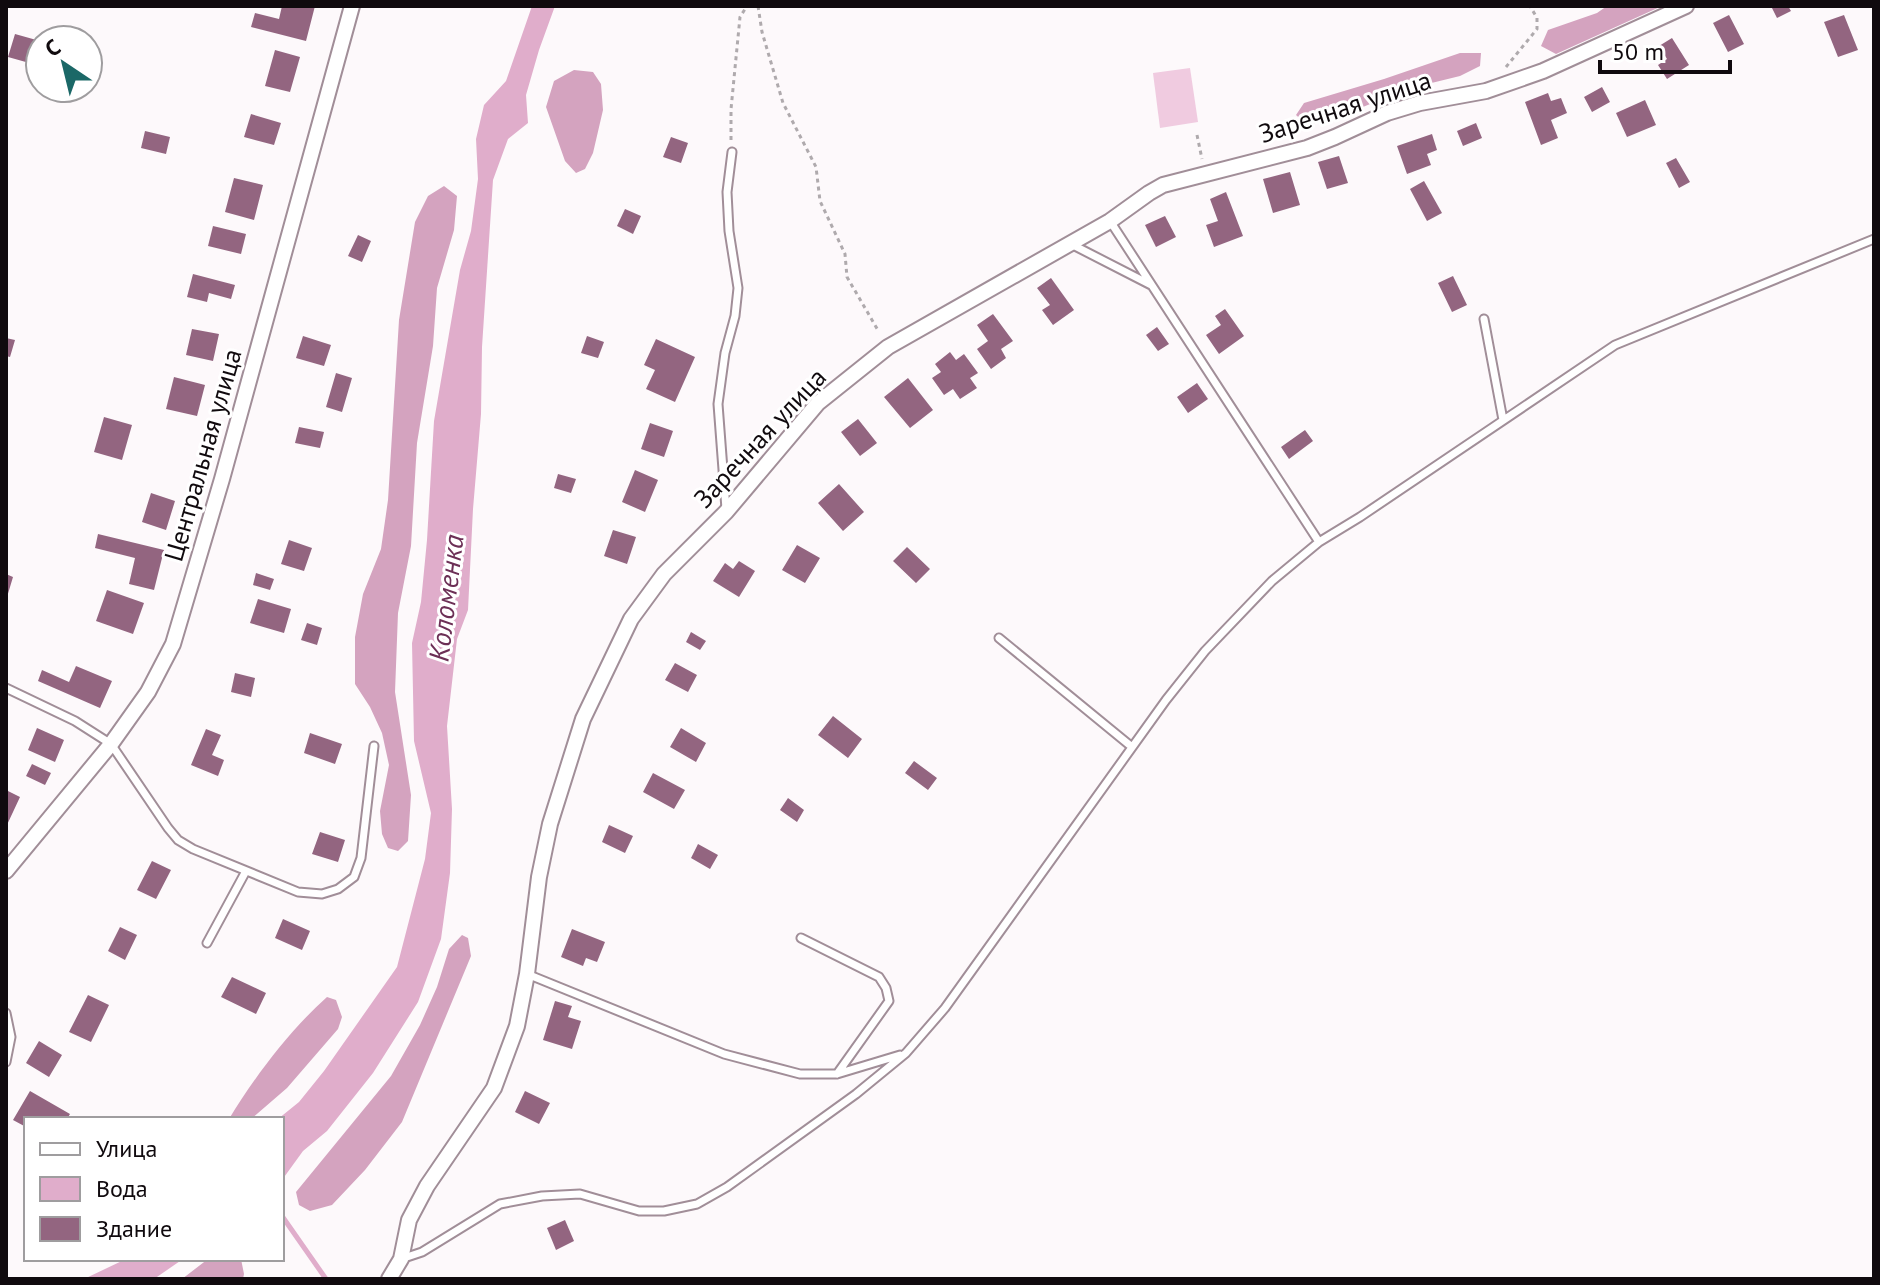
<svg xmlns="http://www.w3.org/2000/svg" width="1880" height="1285" font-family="'PT Sans',sans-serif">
  <rect width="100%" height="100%" fill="#fdf9fb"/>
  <path fill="#f0cbe0" d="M1190 68 1198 122 1160 128 1153 73Z"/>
  <path fill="#d4a3bf" d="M1607 6H1662L1556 54 1541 46 1548 30 1597 13Z
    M1460 53H1481L1480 66 1460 76 1407 89 1331 120 1307 125 1296 115 1304 103 1384 79Z
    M574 70 593 72 601 84 603 110 593 153 585 169 576 173 565 161 546 107 554 81Z
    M444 186 457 196 454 230 437 288 433 346 417 443 411 546 398 613 395 692 411 795 408 841 398 851 388 848 382 834 380 811 389 765 382 733 370 707 355 684V637L363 594 381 549 388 500 399 320 415 222 428 196Z
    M462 935 468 938 471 956 402 1122 365 1170 332 1205 310 1211 299 1205 296 1192 391 1076 420 1025 437 987 449 949Z
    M327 997 336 1000 342 1017 338 1029 287 1088 251 1119H229C256 1075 289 1031 327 997Z
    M208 1259H241L244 1274 243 1279H182Z"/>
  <path fill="#e0adcb" d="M532 6H555L539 50 526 95 528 123 508 139 493 180 482 347 481 414 473 509 468 610 457 639 447 726 452 809 450 873 441 939 418 1002 373 1073 327 1131 303 1151 282 1180V1119H278L299 1102 324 1071 397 967 425 859 431 813 414 741 412 643 421 602 427 540 434 421 460 270 471 231 478 179 476 139 484 105 506 81Z
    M126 1259H183L154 1279H84Z"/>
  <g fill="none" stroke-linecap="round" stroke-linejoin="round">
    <path stroke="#e0adcb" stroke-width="5" d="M282 1216 326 1279"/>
  </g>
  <path fill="#936580" d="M282 6H315L306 41 251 27 255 13 279 19Z
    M1771 6H1788L1791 11 1777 18Z
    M1729 15 1744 44 1728 52 1713 23Z
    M1844 15 1858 50 1838 57 1824 22Z
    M15 34 40 41V66L8 57Z
    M1672 38 1689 65 1667 79 1658 65 1667 59 1659 46Z
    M275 50 300 57 290 92 265 86Z
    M1602 87 1610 102 1592 112 1584 97Z
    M1548 93 1551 101 1561 98 1567 113 1551 120 1558 138 1541 145 1525 102Z
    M1645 100 1656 125 1627 137 1616 113Z
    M251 114 281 123 274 145 244 137Z
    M1476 123 1482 138 1463 146 1457 131Z
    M145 131 170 137 166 154 141 148Z
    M1432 134 1437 150 1427 154 1431 165 1407 174 1397 146Z
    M671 137 688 143 681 163 663 157Z
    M1339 156 1348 183 1327 189 1318 162Z
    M1676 158 1690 182 1679 188 1666 163Z
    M1290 172 1300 205 1273 213 1263 179Z
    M234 178 263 185 254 220 225 212Z
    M1424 181 1442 213 1427 221 1410 189Z
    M1226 192 1243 236 1214 247 1206 225 1218 221 1210 199Z
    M625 209 641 216 633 234 617 226Z
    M1165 216 1176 237 1156 247 1145 225Z
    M213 226 246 234 241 254 208 246Z
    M358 235 371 241 362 262 348 256Z
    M193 274 235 285 231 299 209 293 207 302 187 297Z
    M1453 276 1467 305 1452 312 1438 283Z
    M1051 278 1074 310 1053 325 1042 310 1050 305 1037 288Z
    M1225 309 1244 336 1219 354 1206 335 1221 325 1215 316Z
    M993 314 1013 341 1001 349 1006 358 991 369 977 349 988 341 977 325Z
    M1157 327 1169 344 1158 351 1146 335Z
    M192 329 219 334 213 361 186 355Z
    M303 336 331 345 324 366 296 358Z
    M587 336 604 342 598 358 581 353Z
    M6 338 15 340 10 357 6 356Z
    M656 339 695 357 675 402 646 389 655 370 644 365Z
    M950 352 956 360 964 354 978 373 970 378 977 388 960 399 953 389 944 395 932 378 941 372 935 364Z
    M336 373 352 378 342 412 326 407Z
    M174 377 205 385 197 416 166 409Z
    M908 378 933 410 910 428 884 397Z
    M1197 383 1208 399 1188 413 1177 397Z
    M104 417 132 425 122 460 94 452Z
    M858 419 877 443 860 456 841 432Z
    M650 423 673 431 664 457 641 449Z
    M299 427 324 432 320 448 295 443Z
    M1305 430 1313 441 1289 459 1281 447Z
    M635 470 658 480 645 512 622 502Z
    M558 474 576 479 571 493 554 488Z
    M839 484 864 512 843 531 818 503Z
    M151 493 175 501 166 530 142 522Z
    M613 530 636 537 627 564 604 556Z
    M98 534 164 550 154 590 129 584 135 558 95 548Z
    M289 540 312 548 304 571 281 564Z
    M797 545 820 558 805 583 782 570Z
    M907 547 930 569 916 583 893 561Z
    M739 561 755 571 739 597 713 581 725 563 733 569Z
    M256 573 274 579 270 590 253 585Z
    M6 574 13 577 7 597H6Z
    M107 590 144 603 133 634 96 621Z
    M258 599 291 609 284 633 250 623Z
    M307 623 322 628 317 645 301 640Z
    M691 632 706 641 700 650 686 642Z
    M675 663 697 675 688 692 665 680Z
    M76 666 112 681 100 708 38 681 42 670 69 682Z
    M235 673 255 678 251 697 231 692Z
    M833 716 862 739 848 758 818 735Z
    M37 728 64 740 55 762 28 750Z
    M681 728 706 743 696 762 670 747Z
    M206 729 221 735 212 755 224 760 218 776 191 765Z
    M310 733 342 744 335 764 304 753Z
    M914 761 937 778 928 790 905 773Z
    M32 764 51 773 45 785 26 776Z
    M653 773 685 790 674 809 643 792Z
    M6 790 20 797 6 827Z
    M788 798 804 810 797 822 780 810Z
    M609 825 633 836 625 853 602 842Z
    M320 832 345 840 338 862 312 854Z
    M698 844 718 855 710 869 691 858Z
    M152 861 171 870 156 899 137 890Z
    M283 919 310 931 302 950 275 938Z
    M120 927 137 935 125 960 108 951Z
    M572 929 605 942 597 962 586 958 583 966 561 957Z
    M232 977 266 993 256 1014 221 997Z
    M88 995 109 1005 91 1042 69 1032Z
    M555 1001 572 1006 568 1017 581 1021 572 1049 543 1040Z
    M39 1041 62 1055 49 1077 26 1063Z
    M30 1091 70 1114 67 1119H26V1127L13 1120Z
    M525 1091 550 1103 539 1124 515 1112Z
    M565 1220 574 1241 556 1250 547 1228Z"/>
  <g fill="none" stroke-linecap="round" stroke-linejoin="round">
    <defs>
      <path id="service" d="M1110 221 1319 542 1360 517 1615 345 1874 239
        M1069 243 1151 285
        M1484 319 1503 420
        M726 509 718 404 725 353 735 316 738 288 729 231 727 192 732 152
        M999 638 1132 747
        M6 688 75 721 111 744 168 828 178 840 193 849 298 892 322 894 338 889 354 877 361 858 374 746
        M801 938 879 977 886 988 889 1001 837 1074
        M207 943 246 871
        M527 974 724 1054 800 1074H837L900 1055
        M6 1013 11 1037 6 1062
        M401 1259 422 1252 500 1204 542 1196 580 1194 639 1211H664L697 1204 727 1187 856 1094 906 1053 945 1008 1166 700 1205 651 1272 581 1319 542"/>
      <path id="minor" d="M6 871 111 744 148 692 173 644 222 479 352 6
        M389 1279 401 1259 409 1220 427 1186 494 1088 517 1026 527 974 539 877 550 824 583 719 631 619 664 574 726 512 818 403 888 347 1110 221 1149 193 1163 185 1307 148 1335 137 1387 113 1420 103 1486 91 1543 71 1686 6"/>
    </defs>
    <use href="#service" stroke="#a18e98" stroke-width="11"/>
    <use href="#minor" stroke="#a18e98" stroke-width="18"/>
    <path stroke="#afaaad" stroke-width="3" stroke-dasharray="4 4" stroke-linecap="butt" d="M758 6 762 32 783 103 816 167 820 201 845 254 847 277 879 332
      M1506 67 1537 29V18L1530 6
      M1197 135 1202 159
      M731 140V109L740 17 747 6"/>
    <use href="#service" stroke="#fff" stroke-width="7"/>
    <use href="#minor" stroke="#fff" stroke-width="14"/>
  </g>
  <g text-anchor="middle" stroke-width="6" stroke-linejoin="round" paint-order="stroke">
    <g font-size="26" fill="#100a0e" stroke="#fff">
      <text transform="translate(1345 107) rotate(-18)" y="9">Заречная улица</text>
      <text transform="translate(760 438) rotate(-47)" y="9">Заречная улица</text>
      <text transform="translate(203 455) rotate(-74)" y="9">Центральная улица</text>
    </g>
    <g font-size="28" font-style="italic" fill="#6c2f56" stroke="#fff">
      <text transform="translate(446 598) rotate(-83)" y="10">Коломенка</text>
    </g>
  </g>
  <rect width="1880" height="1285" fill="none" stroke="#100a0e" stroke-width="16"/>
  <rect x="24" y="1117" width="260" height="144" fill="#ffffff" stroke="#9f9d9f" stroke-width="2"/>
  <rect x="40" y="1143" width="40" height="12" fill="#ffffff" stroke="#9f9d9f" stroke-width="2"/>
  <text x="96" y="1157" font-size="24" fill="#100a0e">Улица</text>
  <rect x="40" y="1177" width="40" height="24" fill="#e0adcb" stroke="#9f9d9f" stroke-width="2"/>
  <text x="96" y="1197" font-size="24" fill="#100a0e">Вода</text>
  <rect x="40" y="1217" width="40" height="24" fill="#936580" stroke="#9f9d9f" stroke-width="2"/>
  <text x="96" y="1237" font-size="24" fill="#100a0e">Здание</text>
  <g transform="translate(64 64) rotate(325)"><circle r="38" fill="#ffffff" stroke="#9f9d9f" stroke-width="2"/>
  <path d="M0-6L14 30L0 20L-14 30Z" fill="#1b6867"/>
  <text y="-12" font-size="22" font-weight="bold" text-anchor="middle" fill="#100a0e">С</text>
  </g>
  <path d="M1600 60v12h130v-12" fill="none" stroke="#100a0e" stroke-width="4"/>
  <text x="1612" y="60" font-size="24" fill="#100a0e" stroke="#ffffff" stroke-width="6" paint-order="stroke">50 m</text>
</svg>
